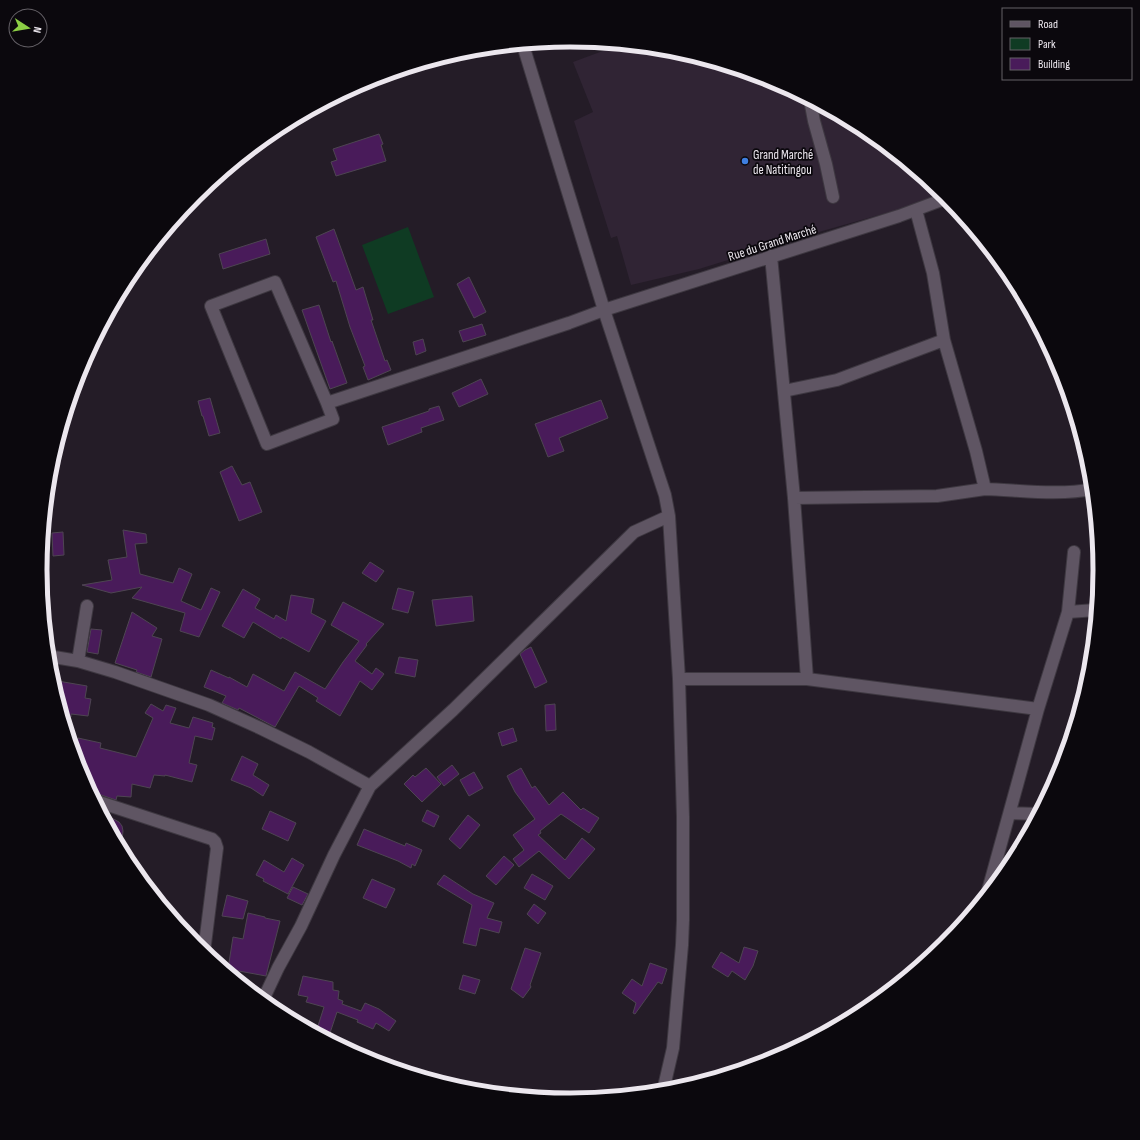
<svg xmlns="http://www.w3.org/2000/svg" width="1140" height="1140" font-family="'Sofia Sans Condensed',sans-serif">
  <rect width="100%" height="100%" fill="#241c27"/>
  <path fill="#302434" d="M619 45 674 50 773 80 865 129 942 193 897 210 815 233 699 269 631 285 617 236 611 238 574 121 593 112 573 62Z"/>
  <path fill="#0f3b23" d="M408 227 434 297 388 314 362 245Z"/>
  <path fill="#491b5a" stroke="#4e4552" d="M379 134 383 144 381 145 386 161 336 176 331 162 337 160 333 149Z
    M334 229 356 290 363 287 373 320H371L385 361 387 360 391 370 368 380 363 367 365 366 350 327 336 281 333 282 316 237Z
    M266 239 270 254 223 269 219 254Z
    M469 277 486 312 474 318 457 284Z
    M319 305 331 342 332 341 347 383 330 389 302 310Z
    M482 324 486 335 463 342 459 331Z
    M423 339 426 351 416 355 413 342Z
    M481 379 488 394 459 407 452 393Z
    M210 398 220 433 209 436 203 416H202L198 401Z
    M601 400 608 418 559 438 564 451 548 457 535 424Z
    M439 406 444 420 421 428 422 432 388 445 382 427 429 411V409Z
    M232 466 242 485 250 482 262 512 239 521 220 472Z
    M123 530 146 534 147 543 135 544 140 574 173 583 179 568 192 574 181 601 201 610 211 588 220 592 199 637 180 631 185 613 132 598 142 587 111 593 82 585 112 580 108 560 127 557Z
    M63 532 64 555 53 556 52 533Z
    M370 562 384 571 376 582 362 573Z
    M398 588 414 592 408 613 392 609Z
    M243 589 260 599 255 608 274 619 276 615 286 621 291 595 314 599 311 613 326 621 309 652 282 637 281 639 253 622 244 638 222 626Z
    M472 596 474 621 436 626 432 600Z
    M343 602 384 624 366 644 367 645 355 661 372 674 376 668 384 674 372 690 360 681 340 716 316 701 318 698 299 686 275 727 239 708 238 710 222 703 226 696 204 687 211 670 229 678V677L247 687 253 674 284 691 295 672 325 689 343 662 359 641 331 625Z
    M132 612 157 628 152 636 162 639 151 677 136 672 137 670 115 663Z
    M91 629 102 630 98 654 87 652Z
    M531 647 547 682 535 688 520 654 525 650Z
    M399 657 418 660 415 677 395 673Z
    M52 680 87 686 85 698 91 699 88 716 71 714V717L63 716Z
    M151 704 163 711 166 705 176 708 170 723 189 728 193 717 213 723 212 727 215 728 212 740 195 736 189 763 197 765 192 782 165 775V776L154 775 150 788 132 784 131 797 117 796 116 800 98 794 92 795 80 773 75 754 78 738 101 743 100 748 136 757 153 718 145 713Z
    M555 704 556 730 546 731 545 705Z
    M513 728 517 741 502 746 498 733Z
    M242 756 258 764 253 775 269 785 263 796 251 788 231 780Z
    M452 765 459 774 444 786 437 777Z
    M426 768 441 784 422 802 404 784 413 775 415 777Z
    M521 768 532 788 535 786 549 805 563 792 581 810 583 808 599 818 589 833 561 814 540 831 541 833 538 835 565 860 582 838 595 849 569 879 539 851 519 867 513 859 524 850 513 835 535 819 515 792 507 776Z
    M474 772 483 788 469 796 460 780Z
    M427 810 439 816 434 827 422 821Z
    M270 811 296 823 288 841 262 829Z
    M101 812 119 822 122 826 123 831 121 849Z
    M468 815 480 825 460 849 449 839Z
    M364 829 405 846 406 843 422 850 415 866 412 864 411 868 398 861 357 845Z
    M504 856 514 865 496 885 486 876Z
    M292 858 304 865 288 894 263 881 264 879 256 875 264 860 284 872Z
    M532 874 553 886 545 900 524 888Z
    M444 875 473 894 494 903 487 918 502 922 499 933 480 928 476 946 463 943 472 905 437 884Z
    M372 879 395 889 386 908 363 898Z
    M293 887 308 894 302 905 287 898Z
    M227 895 248 901 243 919 222 916Z
    M534 904 546 913 538 924 527 914Z
    M248 913 265 917V918L280 921 266 976 228 969 233 937 243 939Z
    M744 947 758 951 753 966 745 980 732 971 728 977 712 967 721 952 739 963Z
    M525 948 541 953 530 985 531 987 523 998 511 989Z
    M650 963 667 969 662 984 658 982 635 1014 633 1013 636 1003 622 993 632 979 642 986Z
    M463 975 480 980 475 994 459 989Z
    M303 976 333 982V990L339 991 338 999 343 1001 342 1004 361 1011 365 1003 379 1009 396 1021 389 1031 376 1023 373 1029 357 1022 358 1020 337 1012 328 1039 316 1032 324 1007 306 1002 308 997 298 995Z"/>
  <g fill="none" stroke-linecap="round" stroke-linejoin="round">
    <defs>
      <path id="minor" d="M523 45 604 310 665 495 669 516 679 679 683 817V920L682 945 673 1048 663 1091
        M810 100 814 121 826 164 833 197
        M916 210 933 273 944 340 976 451 985 489C1018 490 1059 496 1092 489
        M771 256 794 498 807 679
        M784 391 837 380 944 340
        M327 403 333 419 267 444 211 306 275 282 327 403 569 323 604 310 899 216 947 198
        M794 498 937 496 985 489
        M1068 612 1096 610
        M48 656 78 661 115 672 209 705 260 728 309 752 370 786
        M78 661 87 606
        M679 679H807L1038 709
        M96 801 212 839 215 842 217 848 204 952
        M1010 813 1037 814
        M987 894 1038 709 1068 612 1074 552
        M263 1000 278 968 301 926 334 855 370 786 453 710 634 532 669 516"/>
    </defs>
    <use href="#minor" stroke="#3e3841" stroke-width="14"/>
    <use href="#minor" stroke="#5f5563" stroke-width="12"/>
  </g>
  <circle fill="#3f7fe0" stroke="#0b080d" stroke-width="1.5" cx="745" cy="161" r="4"/>
  <g text-anchor="middle" stroke-width="3.5" stroke-linejoin="round" paint-order="stroke">
    <g font-size="13" fill="#ece7ee" stroke="#0b080d" text-anchor="start">
      <text x="753" y="159">Grand Marché<tspan x="753" dy="15">de Natitingou</tspan></text>
    </g>
    <g font-size="13" fill="#ece7ee" stroke="#0b080d">
      <text transform="translate(772 242) rotate(-18)" y="5">Rue du Grand Marché</text>
    </g>
  </g>
  <path d="M0 0H1140V1140H0ZM47 570a523 523 0 1 1 1046 0a523 523 0 1 1-1046 0Z" fill="#0b080d" fill-rule="evenodd"/>
  <path fill="none" stroke="#ece7ee" stroke-width="5" d="M47 570a523 523 0 1 1 1046 0a523 523 0 1 1-1046 0Z"/>
  <rect x="1002" y="8" width="130" height="72" fill="#0b080d" stroke="#656167"/>
  <rect x="1010" y="21" width="20" height="6" fill="#5f5563" stroke="#656167"/>
  <text x="1038" y="28" font-size="12" fill="#ece7ee">Road</text>
  <rect x="1010" y="38" width="20" height="12" fill="#0f3b23" stroke="#656167"/>
  <text x="1038" y="48" font-size="12" fill="#ece7ee">Park</text>
  <rect x="1010" y="58" width="20" height="12" fill="#491b5a" stroke="#656167"/>
  <text x="1038" y="68" font-size="12" fill="#ece7ee">Building</text>
  <g transform="translate(28 28) rotate(102)"><circle r="19" fill="#0b080d" stroke="#656167"/>
  <path d="M0-3L7 15L0 10L-7 15Z" fill="#8cce45"/>
  <text y="-6" font-size="11" font-weight="bold" text-anchor="middle" fill="#ece7ee">N</text>
  </g>
</svg>
